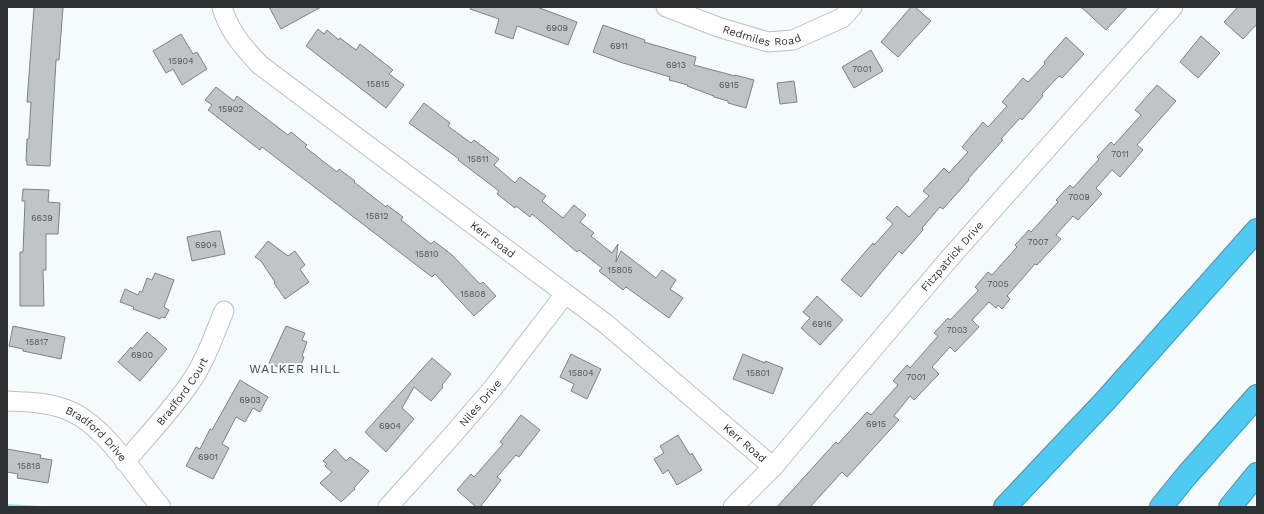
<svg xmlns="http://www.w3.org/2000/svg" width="1264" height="514" font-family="'Work Sans',sans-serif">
  <rect width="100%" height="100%" fill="#f5fafc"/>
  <path fill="#9cdbf3" d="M7 504 58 507H7Z"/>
  <path fill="#c0c4c6" stroke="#7e8284" d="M34 7H63L59 60H56L50 166 27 165V161H26L27 139H29V136L31 102H27Z
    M269 7H321L281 29Z
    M471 7H537L577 22 568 45 517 26 513 39 495 33 499 19 470 9Z
    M911 7H915L931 21 898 57 881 42Z
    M1081 7H1127L1106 30Z
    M1238 7H1257V24L1243 39 1224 22Z
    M603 25 645 40 644 42 696 57 694 65 735 76V75L754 80 746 108 728 103V101L714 97V96L687 86 688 85 669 80 670 77 623 63 593 52Z
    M318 29 324 34 327 30 339 40 340 38 356 50 360 44 393 70 389 74 404 85 386 108 306 46Z
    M181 34 193 54 197 52 207 69 182 85 173 69 166 73 153 51Z
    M1201 36 1220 53 1198 78 1180 62Z
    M1066 37 1084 54 1062 78 1059 76 1042 94 1043 96 1022 120 1020 118 1001 139 1003 140 968 179 969 180 943 209 940 207 922 228 923 230 902 254 899 251 861 297 841 280 873 243 874 245 893 224 886 218 897 206 909 217 929 196 923 191 944 168 949 173 968 152 962 147 983 122 988 127 1007 106 1002 102 1023 78 1028 82 1045 64 1044 62Z
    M871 50 883 71 854 88 842 67Z
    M794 81 797 102 780 104 777 83Z
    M1157 85 1176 101 1137 145 1143 150 1120 177 1112 170 1096 188 1102 194 1078 220 1073 216 1056 235 1061 239 1037 265 1035 264 1007 296 1010 299 1002 309 998 305 996 308 989 302 972 320 979 327 955 352 950 347 932 367 939 374 914 400 910 396 894 416 899 420 847 477 842 472 810 507H777L836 442 838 444 867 412 871 415 898 385 893 381 907 365 910 368 938 336 934 333 948 318 950 320 978 291V290L975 287 988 272 992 275 1017 247 1015 245 1029 230 1031 232 1058 202 1056 200 1070 185 1073 188 1099 159 1097 157 1111 142 1114 145 1141 115 1135 110Z
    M216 87 234 101 237 96 288 135 291 132 307 145 305 147 337 172 339 169 355 181 354 182 386 207 387 205 403 217 401 220 431 244 434 241 452 255 480 284 483 282 496 296 474 316 435 274 432 277 262 147 260 150 208 110 212 105 205 100Z
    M424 103 450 123 448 126 471 143 474 140 499 159 494 165 515 183 520 177 546 196 542 201 563 218 574 205 586 215 580 222 594 233 591 236 612 253 618 244 616 262 621 251 656 278 662 270 676 280 670 289 683 298 669 318 626 287 623 290 599 271 602 268 579 250 577 252 532 214 530 217 516 206 515 208 497 194 499 191 458 160 459 159 409 123Z
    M23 189 49 190 48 202 60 203 58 234H46V270H43L44 306H20V252H23L25 201H22Z
    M215 231H220L225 254 192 261 187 237Z
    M268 241 288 256 295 251 305 265 300 269 309 282 285 299 274 283 275 282 261 261 255 257Z
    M155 273 174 280 164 307 169 310 165 318 161 317 160 319 133 309 134 307 120 302 125 289 138 295 140 291 142 292 147 278 152 280Z
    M817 296 843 320 820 345 801 328 810 318 803 312Z
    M13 326 65 337 61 359 23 351V349L9 346Z
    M286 326 305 333 302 340 307 342 302 356 304 357 297 375 269 363Z
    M147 332 167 349 140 381 118 362 131 347 132 349Z
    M571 354 601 369 587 399 571 391 574 384 560 377Z
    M743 354 765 363V361L783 368 773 394 733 379Z
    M432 358 451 374 442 385 443 387 431 401 414 387 402 408 414 419 386 452 365 432Z
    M240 380 268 397 260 412 253 408 245 422 236 417 222 444 229 448 213 479 186 466 196 447 200 449 210 429 212 430Z
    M521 415 540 430 519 457 516 455 497 477 501 480 480 507H476L457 490 471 474 474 477 503 444 500 442Z
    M678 435 690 455 692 453 702 470 677 485 668 470 663 474 654 459 664 453 660 446Z
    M7 449 41 455 40 458 52 460 48 483 17 478 18 474 7 472Z
    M335 449 346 461 350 457 369 471 354 488 355 489 341 502 320 483 332 472 325 466 327 464 323 461Z"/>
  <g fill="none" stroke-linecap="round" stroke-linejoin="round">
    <defs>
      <g id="minor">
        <path id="s1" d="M222 7C228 30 244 48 260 65L606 324 773 467"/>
        <path id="s2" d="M666 7 718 27 768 42 793 40 842 18 852 7"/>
        <path id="s3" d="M7 401C26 402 44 402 62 408 104 421 133 475 161 507"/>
        <path id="s4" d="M125 462C147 436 171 411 190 383 205 362 214 335 224 311"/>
        <path id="s5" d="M388 507 450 438 494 387 565 294"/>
        <path id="s6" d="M733 507 773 467 948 260 1173 7"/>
      </g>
      <path id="motorway" d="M1005 507 1106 400 1257 230
        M1161 507 1187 475 1257 396
        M1230 507 1257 474"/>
    </defs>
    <use href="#minor" stroke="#bcc1c3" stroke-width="21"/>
    <use href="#motorway" stroke="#4494af" stroke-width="24"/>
    <use href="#minor" stroke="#fff" stroke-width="19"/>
    <use href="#motorway" stroke="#4fcaf3" stroke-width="22"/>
  </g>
  <g text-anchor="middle" stroke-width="4" stroke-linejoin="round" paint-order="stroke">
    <g font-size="9" fill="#535657">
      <text x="557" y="31">6909</text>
      <text x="619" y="49">6911</text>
      <text x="181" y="64">15904</text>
      <text x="676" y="68">6913</text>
      <text x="862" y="72">7001</text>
      <text x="378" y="87">15815</text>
      <text x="729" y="88">6915</text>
      <text x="231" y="112">15902</text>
      <text x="1120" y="157">7011</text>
      <text x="478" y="162">15811</text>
      <text x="1079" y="200">7009</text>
      <text x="377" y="219">15812</text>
      <text x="42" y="221">6639</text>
      <text x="1038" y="245">7007</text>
      <text x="206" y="248">6904</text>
      <text x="427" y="257">15810</text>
      <text x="620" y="273">15805</text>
      <text x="998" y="287">7005</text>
      <text x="473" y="297">15808</text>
      <text x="822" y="327">6916</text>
      <text x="957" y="333">7003</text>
      <text x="37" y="345">15817</text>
      <text x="142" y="358">6900</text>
      <text x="581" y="376">15804</text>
      <text x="758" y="376">15801</text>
      <text x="916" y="380">7001</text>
      <text x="250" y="403">6903</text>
      <text x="876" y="427">6915</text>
      <text x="390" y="429">6904</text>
      <text x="208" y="460">6901</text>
      <text x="29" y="469">15818</text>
    </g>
    <g font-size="11" fill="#2f3132" stroke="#f5fafc">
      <text dy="4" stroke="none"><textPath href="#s2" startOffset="101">Redmiles Road</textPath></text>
      <text dy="4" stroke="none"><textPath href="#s1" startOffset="361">Kerr Road</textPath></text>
      <text dy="4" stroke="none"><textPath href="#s6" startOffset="333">Fitzpatrick Drive</textPath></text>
      <text dy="4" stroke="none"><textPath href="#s4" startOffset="91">Bradford Court</textPath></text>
      <text dy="4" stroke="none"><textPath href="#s5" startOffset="139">Niles Drive</textPath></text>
      <text dy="4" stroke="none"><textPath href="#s3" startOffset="99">Bradford Drive</textPath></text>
      <text dy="4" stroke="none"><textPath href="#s1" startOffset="685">Kerr Road</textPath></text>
    </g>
    <g font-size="12" letter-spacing="1" fill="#3d4142" stroke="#f5fafc">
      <text x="295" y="373">WALKER HILL</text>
    </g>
  </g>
  <rect width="1264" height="514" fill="none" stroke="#2f3132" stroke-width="16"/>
</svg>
